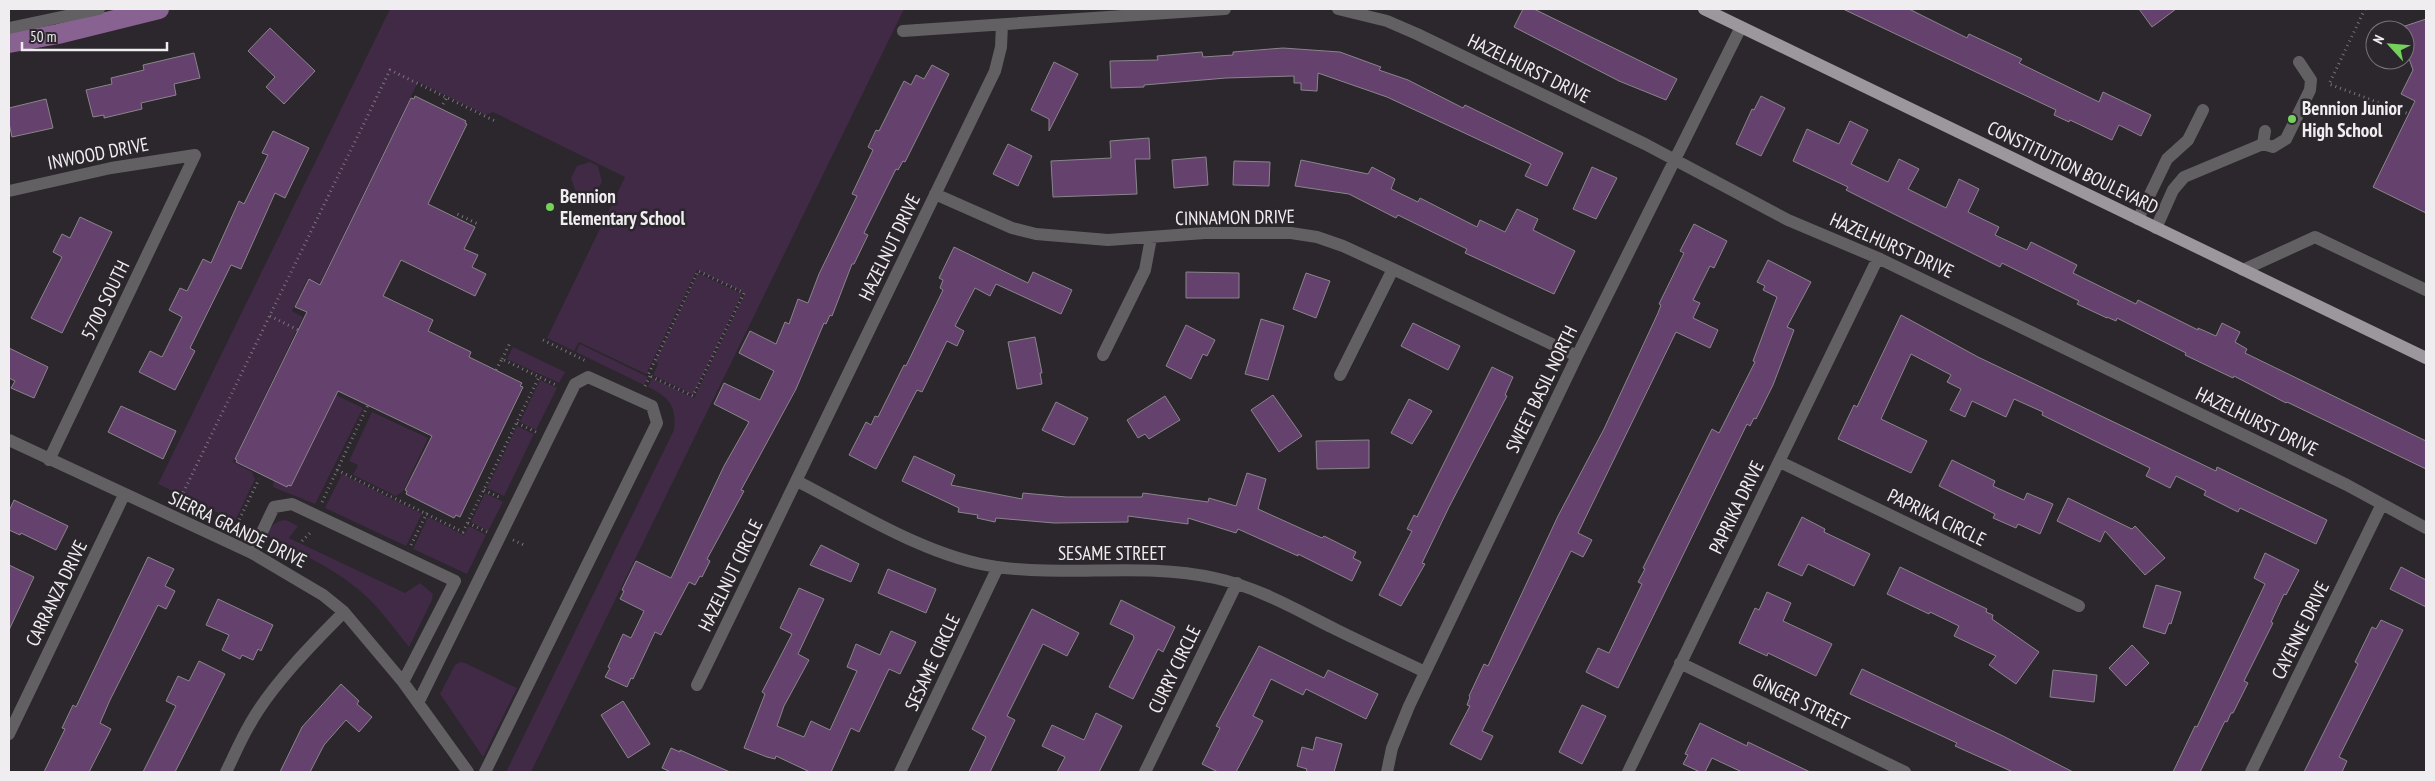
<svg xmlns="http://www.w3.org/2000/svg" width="2435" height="781" font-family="'PT Sans Narrow',sans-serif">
  <rect width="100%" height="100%" fill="#2b272c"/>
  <path fill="#402a46" d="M390 9H904L531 772H506L674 430C677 406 669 397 648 387L652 378 694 398 745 293 697 270 646 374 579 342 574 351 547 338 625 177 493 112 486 115 418 82 320 283 308 278 292 311 303 317 233 462 252 472 255 479 235 521 158 484Z
    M590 162 598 166 602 182 597 190 587 195 575 190 571 178 577 166Z
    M698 273 742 294 693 395 653 375 658 364 655 362Z
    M580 344 648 377 644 385 576 352Z
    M513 347 565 372 559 383 507 359Z
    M540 380 557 388 536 430 520 422Z
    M336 395 363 408 315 504 273 487 274 480 287 487 288 485 291 486Z
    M372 412 428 438 403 491 396 496 353 475 358 465 349 461Z
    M517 426 534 434 504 496 487 488Z
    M342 474 422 514 406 546 325 508Z
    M485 493 503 502 488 531 471 522Z
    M428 517 464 535 469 526 486 535 467 574 413 549Z
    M286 520 298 526 289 538 405 593 420 583 433 594 432 600 409 647C396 631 384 614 369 599 341 572 305 555 270 538L267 534C272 525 275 521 286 520Z
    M460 662 465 663 517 688 483 757 440 694 455 665Z"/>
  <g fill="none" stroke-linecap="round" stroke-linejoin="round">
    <path stroke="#886291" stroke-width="20" d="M9 43 58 34 159 9"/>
  </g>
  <path fill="#65416e" stroke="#89858a" d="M1523 9H1534L1677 79 1666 100 1619 81 1514 27Z
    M1843 9H1909L1967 38 1969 34 2022 59 2019 63 2099 102 2103 92 2151 115 2141 136 2119 125 2112 140 2070 120 2069 122 2054 115 2056 110Z
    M2139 9H2176L2152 27Z
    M2426 19V213L2373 187 2415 101 2401 94 2413 70 2405 47V26Z
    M270 28 315 71 284 104 266 87 275 77 248 51Z
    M1283 48 1340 52 1381 67 1379 70 1408 80 1463 108 1465 105 1563 153 1547 186 1525 176 1531 164 1387 97 1318 73 1317 91 1301 90V83H1294V76L1226 78 1144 85V87L1111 88 1110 61 1158 60 1157 56 1202 52 1203 57 1233 55V52Z
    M194 53 200 78 174 84 176 95 141 103 142 109 104 118V115L93 117 86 90 112 84 111 78 144 70 143 65Z
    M1054 62 1078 74 1049 131V119L1031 110Z
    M932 65 949 74 905 162 903 161 898 170 896 169 864 233 868 235 854 264H852L832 316 830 315 826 324 824 323 796 389 741 490 744 491 707 559 710 561 702 577 700 576 695 585 689 582 661 635 655 632 633 679 631 678 627 687 605 677 610 668 608 667 623 634 631 638 644 611 620 599 624 591 622 590 636 561 671 578 724 466 749 422 714 404 724 383 760 400 774 371 739 353 750 331 776 344 785 322 789 324 798 299 808 303 819 274 857 196 852 194 873 150 868 147 876 130 879 131 904 81 911 85 916 75 924 79Z
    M415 96 466 121 465 123 467 124 428 204 475 227 464 249 478 255 472 267 486 274 475 296 401 260 383 296 433 320 428 331 471 352 469 357 522 383 520 386 523 387 460 517 456 515 454 518 406 494 407 491 405 490 432 436 338 391 291 486 288 485 287 487 236 462 237 460 235 459 307 312 295 307 309 279 320 285 411 98 414 99Z
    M1761 96 1785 108 1761 156 1736 144 1752 109 1754 110Z
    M46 99 53 128 12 137 9 123V108Z
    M1850 121 1868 130 1851 164 1888 182 1899 159 1919 169 1908 189 1946 208 1959 179 1979 189 1968 212 1999 227 1995 235 2027 250 2031 242 2077 265 2073 273 2136 304 2138 300 2198 330V328L2216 336 2222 323 2240 332 2235 342 2247 349 2245 353 2426 441V469L2287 402 2286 403 2234 376 2233 378 2185 355 2186 353 2117 318 2116 321 2107 317V318L2077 304 2079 301 2002 263 2000 267 1846 190 1848 187 1793 161 1807 129 1839 144Z
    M273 131 309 148 285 198 275 193 241 269 231 265 190 348 195 351 175 390 139 372 150 351 162 357 182 317 169 310 180 288 187 291 203 259 211 263 239 201 244 204 268 155 262 153Z
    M1149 138 1150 159H1135L1137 194 1053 197 1051 161 1111 158 1110 141Z
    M1008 144 1032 156 1018 186 993 174Z
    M1206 157 1208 185 1174 188 1172 160Z
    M1301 160 1368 174 1372 167 1395 179 1391 189 1418 202 1420 198 1477 227 1480 220 1505 232 1517 209 1538 219 1533 230 1575 251 1554 294 1465 253 1467 249 1398 215 1396 218 1349 194 1295 186Z
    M1234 161 1270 162 1269 186 1233 185Z
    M1592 167 1617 178 1596 219 1573 209Z
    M80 217 112 232 62 333 31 318 62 257 53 252 62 234 70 238Z
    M1694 224 1727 241 1714 268 1710 266 1693 300 1700 303 1693 318 1718 330 1710 348 1676 332 1578 533 1592 540 1583 557 1571 551 1482 731 1493 736 1481 760 1450 744 1470 706 1467 705 1470 697 1469 696 1484 664 1488 666 1558 516 1604 429 1658 313 1661 305 1659 304 1684 253 1680 251Z
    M954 247 1028 283 1033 272 1072 290 1061 314 996 284 990 296 975 288 955 326 964 331 957 346 947 341 922 392 917 390 876 469 849 455 866 422 871 425 875 416 878 417 904 365 906 366 943 290 940 288 943 280 939 278Z
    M1768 260 1811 282 1787 327 1794 330 1773 385 1756 419 1754 418 1750 426 1747 424 1618 688 1586 672 1598 648 1609 653 1642 584 1638 582 1645 569 1643 568 1712 429 1719 433 1755 362 1753 361 1777 297 1763 290 1765 286 1757 282Z
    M1186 272 1239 273V298H1186Z
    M1306 273 1330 281 1316 318 1293 309Z
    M1901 315 1978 357 2216 471 2217 467 2327 520 2316 544 2240 508 2238 512 2204 495 2206 491 2176 476 2170 488 2146 476 2150 468 2042 415 2043 412 2014 399 2006 417 1972 401 1965 417 1950 410 1961 389 1947 382 1951 375 1911 354 1881 419 1927 441 1911 473 1838 439 1854 405 1857 407Z
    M1261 319 1284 326 1268 380 1245 374Z
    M1413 323 1460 346 1448 370 1401 346Z
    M1186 325 1215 340 1207 356 1203 354 1191 379 1166 366Z
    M1035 337 1042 373H1040L1042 384 1017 389 1008 342Z
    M9 348 48 367 34 398 11 388 15 381 9 378Z
    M1492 367 1513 377 1505 395 1507 396 1449 507 1422 563 1425 564 1401 606 1379 595 1412 531 1407 529 1414 515 1417 517Z
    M1273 395 1302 436 1279 452 1251 410Z
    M1165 396 1180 420 1149 439 1145 434 1138 438 1127 420Z
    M1409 399 1432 411 1412 444 1391 433Z
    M1056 402 1088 418 1074 445 1042 430Z
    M121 406 176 431 163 459 108 432Z
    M1369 440V468L1317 469 1316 441Z
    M914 456 955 475 951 485 1022 499 1023 493 1066 497H1142L1143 493 1208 502 1209 498 1236 506 1247 473 1266 479 1258 509 1322 538 1324 536 1356 552 1353 558 1361 562 1352 581 1298 554V556L1238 529 1236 533 1188 518V524L1128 516V522L1054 523 996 518 995 522 977 518 978 515 958 512 959 508 902 481Z
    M1952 460 1995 481 1993 486 2024 500 2027 493 2053 504 2040 534 2018 524 2016 528 1993 518 1995 514 1939 486Z
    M2068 498 2132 529 2135 526 2165 558 2145 575 2105 531 2100 542 2057 521Z
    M14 500 68 526 56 550 21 533 20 535 9 530V511Z
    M1802 517 1825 529 1824 532 1870 554 1854 586 1808 564 1802 576 1778 565Z
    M821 545 859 564 851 582 810 565Z
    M2265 553 2299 570 2286 595 2284 594 2271 622 2273 623 2244 681 2248 683 2233 713H2231L2227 722 2225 721 2200 772H2173L2195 726 2197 727 2265 584 2254 578Z
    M148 557 174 569 165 586 175 591 166 609 158 605 110 700 100 723 111 729 89 772H44L65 729 62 728 73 705 76 707Z
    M9 565 34 577 9 630Z
    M1900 567 1987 609 1986 612 1993 615 1992 619 2039 652 2016 684 1989 665 1996 656 1954 636 1959 626 1930 612 1929 614 1887 594Z
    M2401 567 2426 580V607L2390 589Z
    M888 569 936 589 926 613 878 593Z
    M2156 585 2181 592 2171 624 2169 623 2165 634 2143 627Z
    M799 588 824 599 798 654 809 660 784 706 777 726 804 737 811 721 830 730 857 671 847 667 856 644 880 655 891 631 916 642 900 674 889 669 859 732 851 728 831 772H810L776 756 775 759 767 757 744 748 765 694 762 692 792 634 780 628Z
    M1767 592 1791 603 1783 621 1832 644 1816 676 1768 653 1767 656 1739 643 1755 608 1759 610Z
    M218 599 273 625 261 651 258 649 253 660 242 655 240 659 222 650 229 635 206 625Z
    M1121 600 1175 627 1163 652 1158 649 1133 699 1109 687 1134 638 1133 635 1110 624Z
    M1032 609 1079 633 1067 656 1043 644 1007 716 1015 720 990 772H969L986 737 972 729Z
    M2381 620 2403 630 2339 757 2347 761 2342 772H2304L2358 664 2355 662 2372 627 2376 629Z
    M2132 645 2149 663 2126 686 2109 668Z
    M1259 646 1324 678 1328 670 1378 694 1366 719 1306 689 1303 695 1271 679 1253 716 1263 721 1236 772H1218L1202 764 1220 728 1216 726Z
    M199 661 225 674 175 772H143L176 706 166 701 178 676 189 681Z
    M1862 669 2003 736 2073 772H2013L1955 746 1957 743 1850 694Z
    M2053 670 2097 675 2094 702 2050 697Z
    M341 684 359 701 357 704 372 717 359 732 346 720 324 745 310 772H280L302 727Z
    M623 701 650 744 628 758 601 715Z
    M1582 705 1606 716 1582 764 1559 752Z
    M1096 713 1122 726 1099 772H1057L1065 757 1042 746 1052 725 1084 740Z
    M1700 723 1747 746 1748 742 1810 772H1742L1712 758 1705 772H1700L1683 764 1688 755 1685 754Z
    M1316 737 1342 744 1334 772H1306L1307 769 1297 766 1302 747 1313 750Z
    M671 748 680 752V750L730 772H671L662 768Z"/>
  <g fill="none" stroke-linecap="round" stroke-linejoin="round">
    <path stroke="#79757a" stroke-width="3" stroke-dasharray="1 4" stroke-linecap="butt" d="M2365 9 2329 84 2409 114
      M443 104 447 97
      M455 218 457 214 480 225
      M270 316 298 330
      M543 340 586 361
      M502 359 510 343
      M496 370 502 359 558 386
      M645 386 650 376 648 375 698 271 744 293 693 396 650 376
      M517 423 536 432
      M337 470 463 532 539 377
      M484 490 501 498
      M181 497 390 70 495 121
      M322 502 368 405
      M468 523 487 532
      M237 524 259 479
      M513 540 524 545
      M302 541 311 532
      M411 545 428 511"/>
    <path stroke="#626063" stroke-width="12" d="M1338 9 1387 21 1417 34 1645 144 1788 220 1878 258 2347 485 2426 528
      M9 28 99 9
      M903 31 1225 9
      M2263 144 2273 147 2286 139 2310 90 2311 80 2299 62
      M9 191 111 168 195 155
      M935 194 1012 228 1036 234 1108 240 1205 233H1291L1317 237 1343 246 1393 269 1577 356
      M2138 219 2167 159 2188 140 2203 110
      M2156 228 2173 190 2184 177 2263 144 2265 131
      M2243 270 2315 237 2426 290
      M1103 355 1145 270 1151 238
      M1340 375 1393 269
      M9 440 252 553 323 595 344 612 403 682 468 772
      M49 460 195 155
      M1780 462 2079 606
      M797 481C857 512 930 558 997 567 1069 577 1143 562 1215 578 1257 587 1295 609 1333 628 1363 643 1394 657 1425 672
      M252 553 274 507 292 504 455 581 403 682
      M1680 663 1905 772
      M697 685 995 71 1001 47 1002 25
      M418 703 575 384 588 377 652 406 657 423 485 772
      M9 734 124 495
      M226 772C234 756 241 739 250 724 271 686 313 643 344 612
      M900 772 998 567
      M1145 772 1237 583
      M1387 772 1392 748 1409 706 1577 356 1741 27
      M1628 772 1878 258
      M2251 772 2382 504"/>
    <path stroke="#9b979c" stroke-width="12" d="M1704 9 2426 358"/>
  </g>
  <g fill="#74d25c" stroke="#2b272c" stroke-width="2">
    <circle cx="2292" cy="119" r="5"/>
    <circle cx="550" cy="207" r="5"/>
  </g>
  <g text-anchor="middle" stroke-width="5" stroke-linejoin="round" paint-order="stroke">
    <g font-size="19" fill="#f0edf0" stroke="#2b272c">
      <text transform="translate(1529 68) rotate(26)" y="7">HAZELHURST DRIVE</text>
      <text transform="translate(98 153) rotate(-11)" y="7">INWOOD DRIVE</text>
      <text transform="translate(2073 167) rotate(26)" y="7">CONSTITUTION BOULEVARD</text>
      <text transform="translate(1235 217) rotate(-1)" y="7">CINNAMON DRIVE</text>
      <text transform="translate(1892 245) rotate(24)" y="7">HAZELHURST DRIVE</text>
      <text transform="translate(889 247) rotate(-64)" y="7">HAZELNUT DRIVE</text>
      <text transform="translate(105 300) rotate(-64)" y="7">5700 SOUTH</text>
      <text transform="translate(1541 389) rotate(-64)" y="7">SWEET BASIL NORTH</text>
      <text transform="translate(2257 421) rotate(26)" y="7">HAZELHURST DRIVE</text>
      <text transform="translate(1736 507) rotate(-64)" y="7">PAPRIKA DRIVE</text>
      <text transform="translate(1937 517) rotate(26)" y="7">PAPRIKA CIRCLE</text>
      <text transform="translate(238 529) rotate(26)" y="7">SIERRA GRANDE DRIVE</text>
      <text x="1112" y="560">SESAME STREET</text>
      <text transform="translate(730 575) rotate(-64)" y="7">HAZELNUT CIRCLE</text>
      <text transform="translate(56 593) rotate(-64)" y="7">CARRANZA DRIVE</text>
      <text transform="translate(2300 630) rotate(-64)" y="7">CAYENNE DRIVE</text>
      <text transform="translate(932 662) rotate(-65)" y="7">SESAME CIRCLE</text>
      <text transform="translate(1174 669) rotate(-64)" y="7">CURRY CIRCLE</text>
      <text transform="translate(1801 701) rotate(26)" y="7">GINGER STREET</text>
    </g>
    <g font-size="19" font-weight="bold" fill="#f0edf0" stroke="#2b272c" text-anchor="start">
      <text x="2302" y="115">Bennion Junior<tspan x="2302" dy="22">High School</tspan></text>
      <text x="560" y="203">Bennion<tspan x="560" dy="22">Elementary School</tspan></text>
    </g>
  </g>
  <rect width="2435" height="781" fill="none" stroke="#f0edf0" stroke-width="20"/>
  <g transform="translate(2390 45) rotate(296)"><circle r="24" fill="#2b272c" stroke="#7a767a"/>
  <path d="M0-4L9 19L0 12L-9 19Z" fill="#74d25c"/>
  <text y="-8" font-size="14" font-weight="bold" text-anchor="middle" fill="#f0edf0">N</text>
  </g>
  <path d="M22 42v8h145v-8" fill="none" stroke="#f0edf0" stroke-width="2.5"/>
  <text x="30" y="42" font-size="15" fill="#f0edf0" stroke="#2b272c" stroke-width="4" paint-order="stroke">50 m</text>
</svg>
